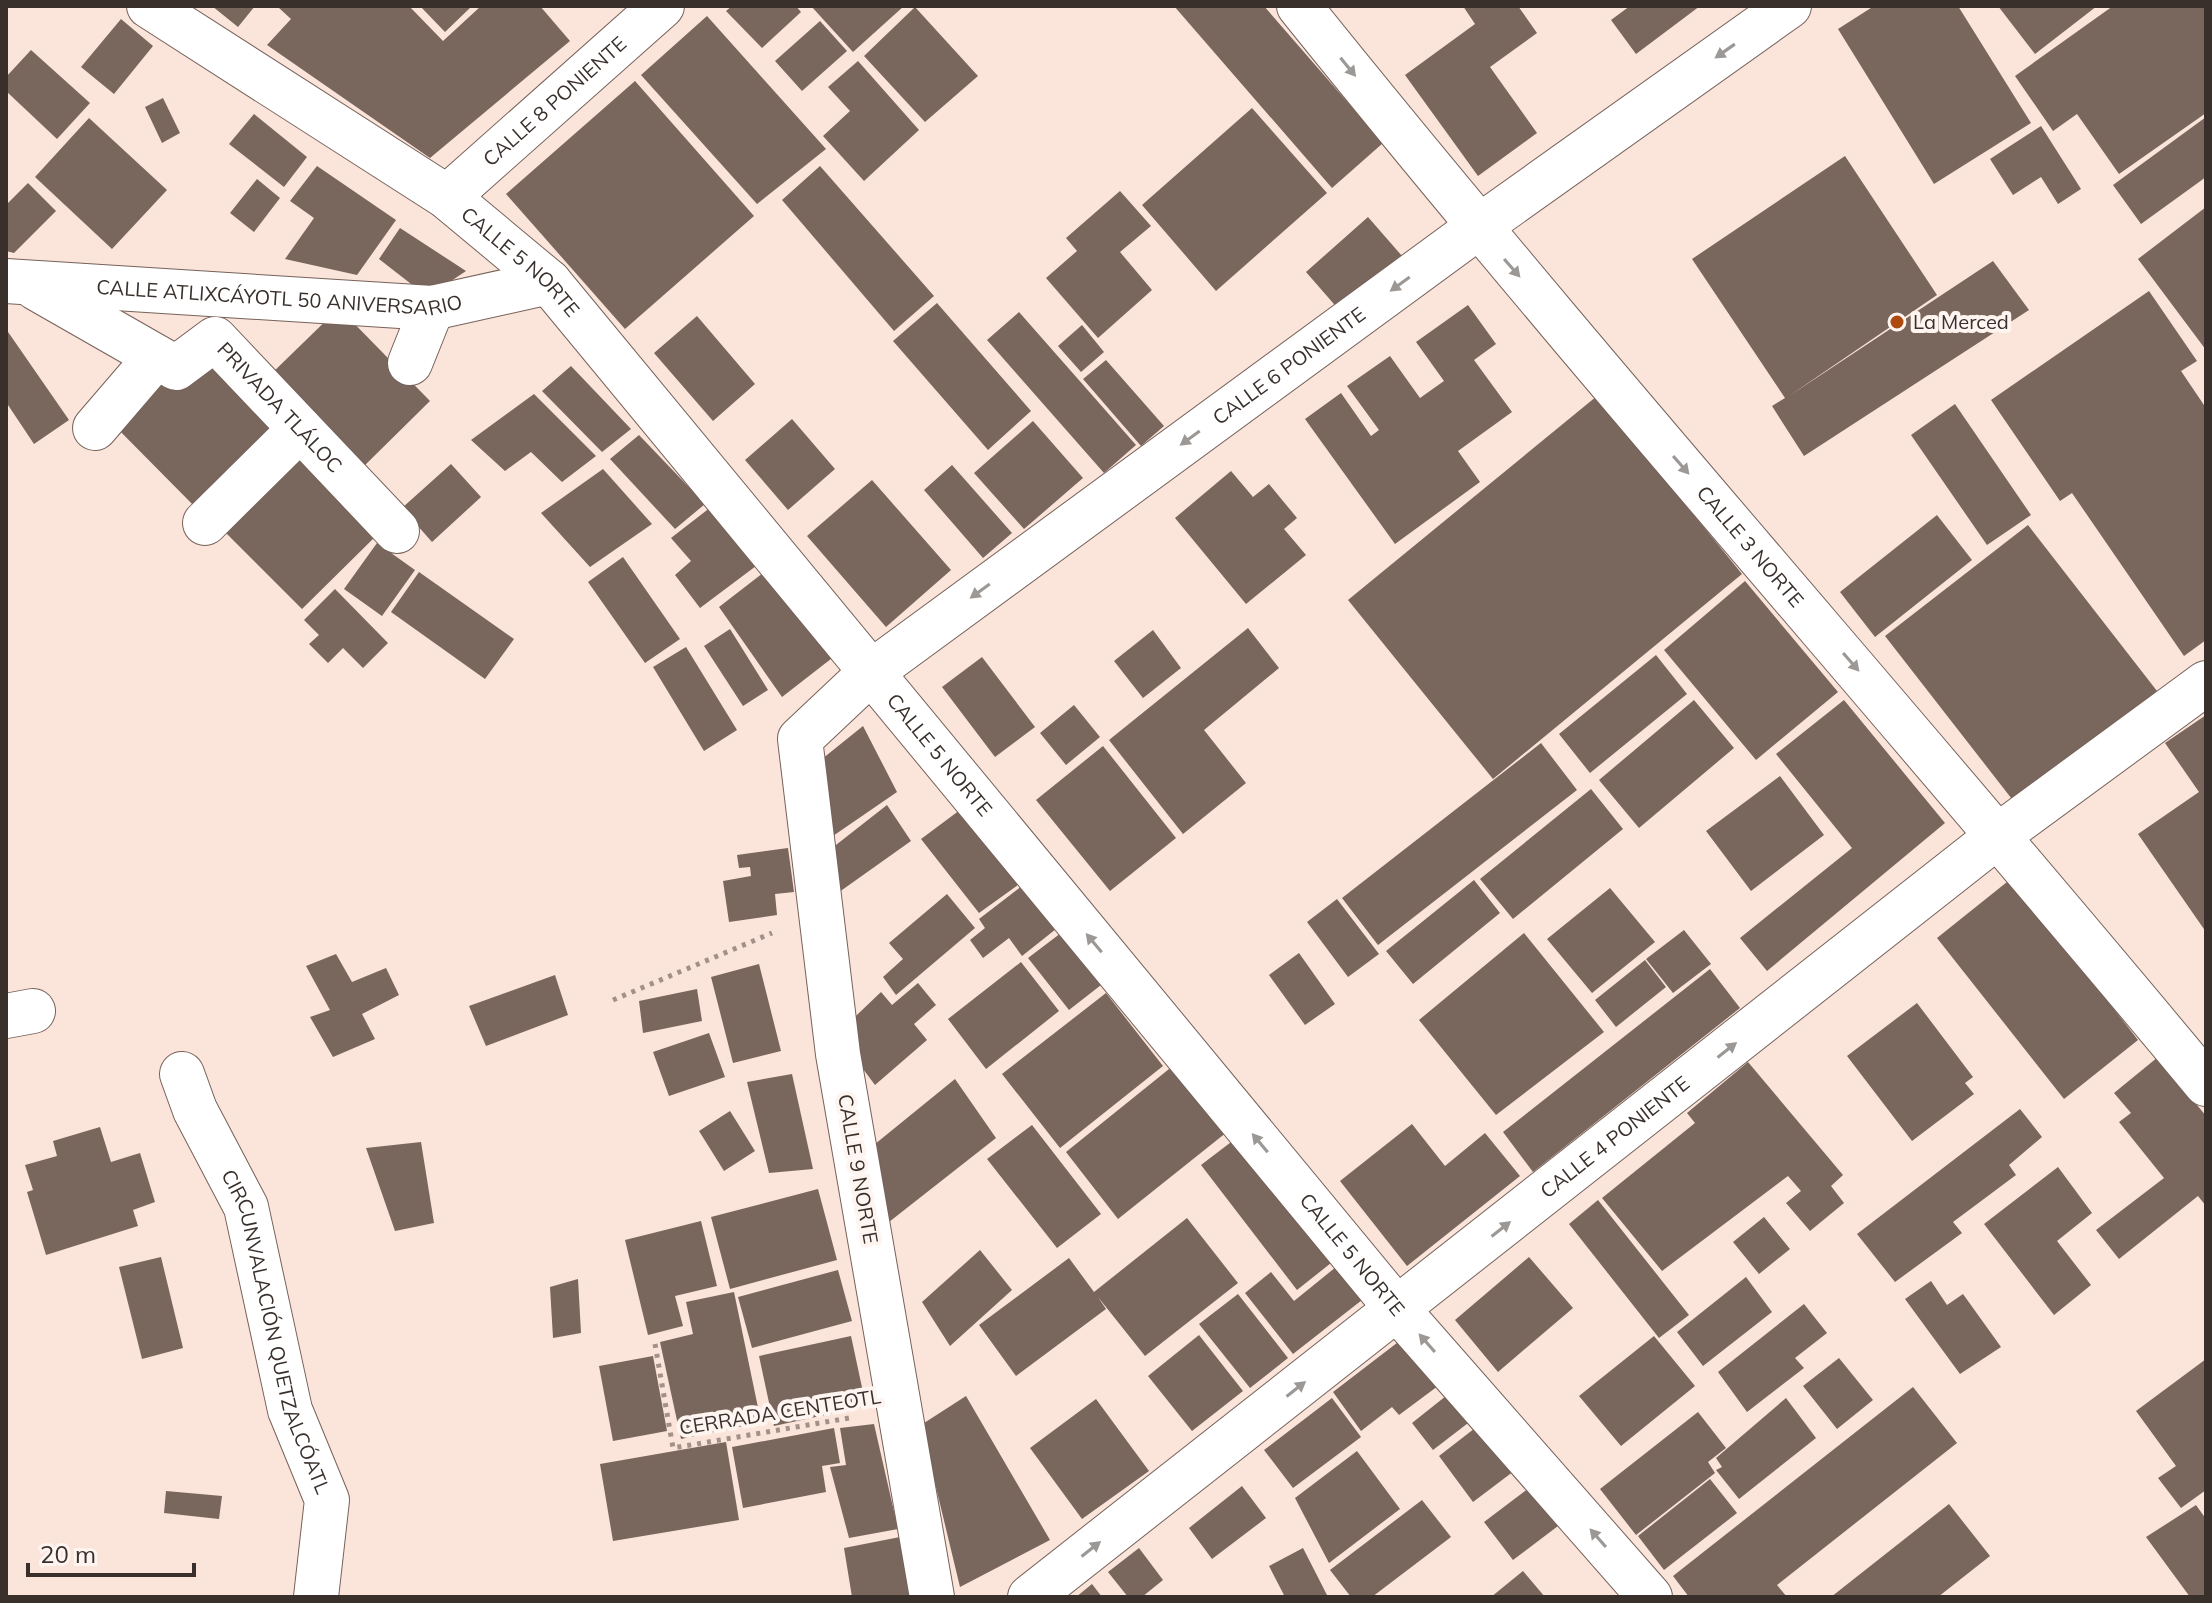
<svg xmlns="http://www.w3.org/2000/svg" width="2212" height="1603" font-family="Mulish,sans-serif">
  <rect width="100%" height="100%" fill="#fbe4da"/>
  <path fill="#79665d" d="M212 6H255L238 27Z
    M282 6H409L443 41 481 6H540L570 41 430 158 267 45 291 19 279 8Z
    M420 6H472L445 32Z
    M732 6H796L801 12 762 48 726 11Z
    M811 6H904L853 52Z
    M1174 6H1264L1383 143 1332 188Z
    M1463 6H1518L1537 33 1490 67 1537 133 1478 176 1405 75 1475 24Z
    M1630 6H1700L1636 54 1611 20Z
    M1874 6H1958L2031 123 1934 184 1838 29Z
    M1998 6H2097L2035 54Z
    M2113 6H2206V113L2119 174 2077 114 2053 131 2015 76Z
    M915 7 978 76 925 122 864 56Z
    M707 16 826 149 757 204 641 75Z
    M121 19 153 46 114 94 81 67Z
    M820 21 847 51 802 91 775 61Z
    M31 50 90 103 57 139 6 91V77Z
    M858 61 919 130 864 181 823 136 850 111 828 87Z
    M635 81 754 216 625 329 506 194Z
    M163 98 180 133 162 143 145 107Z
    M1252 108 1327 193 1216 291 1142 205Z
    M254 114 307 157 284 187 229 144Z
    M2206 117V177L2141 224 2113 185Z
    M89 118 167 190 112 249 35 177Z
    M2041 126 2081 189 2058 204 2041 177 2013 195 1990 159Z
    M1845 156 1937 295 1789 396 1993 261 2029 310 1804 456 1772 406 1785 398 1692 259Z
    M317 166 396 220 357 275 285 259 314 218 290 201Z
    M820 166 934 296 894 331 782 200Z
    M257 179 280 198 254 232 230 213Z
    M28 183 56 211 14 253 6 251V205Z
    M1120 191 1151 226 1120 252 1152 290 1098 338 1046 278 1077 251 1066 238Z
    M2206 207V350L2138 259Z
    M1368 217 1402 256 1340 311 1306 272Z
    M400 228 466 271 442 287H415L379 259Z
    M2149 291 2197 361 2181 371 2206 408V640L2184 656 2072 493 2060 501 1991 400Z
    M937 303 1031 411 988 450 893 341Z
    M1468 305 1496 344 1474 360 1512 412 1458 451 1480 482 1395 544 1305 419 1341 393 1371 436 1379 430 1347 386 1390 356 1420 398 1444 381 1416 342Z
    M339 308 430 401 359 471 268 377Z
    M1019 312 1136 445 1104 473 987 340Z
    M697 316 755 384 713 421 654 353Z
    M1082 325 1104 352 1081 372 1058 346Z
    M6 329 69 420 34 444 6 402Z
    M209 355 286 433 203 515 109 420 162 368Z
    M1106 360 1164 426 1141 446 1083 379Z
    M571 366 631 429 602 452 542 391Z
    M534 394 596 456 562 482 531 452 505 471 471 440Z
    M1597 396 1742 574 1493 779 1348 600Z
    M1955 404 2031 515 1987 545 1911 435Z
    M792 419 835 469 788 510 745 460Z
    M1033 421 1083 478 1024 529 974 473Z
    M639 435 705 504 675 529 610 459Z
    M293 444 380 532 302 609 215 522Z
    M451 464 481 497 432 542 402 508Z
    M952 465 1012 533 983 558 924 490Z
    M603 469 652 524 590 567 541 513Z
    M1231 471 1253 497 1269 484 1297 518 1284 529 1306 555 1246 604 1175 518Z
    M872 480 951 570 886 627 807 536Z
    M711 507 760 563 700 608 675 575 691 561 671 538Z
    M1937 515 1972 560 1875 637 1840 592Z
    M2028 525 2157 691 2015 803 1885 636Z
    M377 543 415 570 382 616 344 589Z
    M623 557 680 639 645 663 588 582Z
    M419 572 514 639 485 679 391 612Z
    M763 573 836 655 782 697 719 607Z
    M1745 581 1838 692 1756 760 1664 650Z
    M335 589 388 643 363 668 343 648 328 663 309 644 319 635 304 620Z
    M1248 628 1279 668 1204 730 1246 783 1183 834 1109 740Z
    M730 629 768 690 743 706 704 646Z
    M1153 630 1181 668 1143 698 1114 661Z
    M686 647 737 730 704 751 653 667Z
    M1656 655 1687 694 1590 773 1559 734Z
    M982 657 1035 727 995 757 942 687Z
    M1694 700 1734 748 1639 828 1599 780Z
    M1844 700 1945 823 1767 971 1740 938 1852 848 1776 754Z
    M1074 705 1100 737 1066 765 1040 733Z
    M2206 715V932L2138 834 2199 792 2165 743Z
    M863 726 897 792 830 838 822 759Z
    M1541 743 1577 790 1378 945 1342 898Z
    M1103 746 1176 838 1110 891 1036 800Z
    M1780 776 1824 835 1751 891 1706 831Z
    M1591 789 1623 829 1513 919 1480 879Z
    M887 805 911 841 835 895 827 852Z
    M964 807 1022 882 979 913 921 839Z
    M788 848 794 892 775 894 777 915 729 922 723 881 751 876 750 867 739 868 737 855Z
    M2012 878 2138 1040 2064 1099 1937 938Z
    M1474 880 1500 913 1413 984 1386 951Z
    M1022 886 1056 929 1022 956 1009 938 983 958 970 940 985 928 979 919Z
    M1610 888 1655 942 1592 993 1547 939Z
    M947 894 975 928 896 995 883 977 903 959 889 943Z
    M1337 899 1379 954 1348 977 1307 922Z
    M1684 930 1711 964 1673 993 1646 959Z
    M1061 933 1101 985 1069 1010 1028 958Z
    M1524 933 1604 1032 1496 1115 1419 1020Z
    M1299 953 1335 1004 1305 1025 1269 975Z
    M336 954 352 982 386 968 399 995 362 1014 375 1039 333 1057 310 1017 330 1010 306 966Z
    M1645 960 1666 987 1616 1027 1595 1000Z
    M1021 962 1059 1011 986 1069 948 1019Z
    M759 964 781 1051 733 1063 711 977Z
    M1710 969 1740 1008 1533 1172 1503 1132Z
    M555 975 568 1015 486 1046 469 1006Z
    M918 983 936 1005 914 1024 927 1040 875 1085 837 1034 881 992 892 1005Z
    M697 989 702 1021 643 1033 639 1001Z
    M1106 993 1163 1066 1060 1148 1002 1074Z
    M1917 1003 1973 1077 1965 1083 1974 1094 1912 1141 1847 1056Z
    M709 1033 725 1077 669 1096 653 1052Z
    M2158 1057 2206 1116V1206L2198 1196 2119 1259 2096 1230 2164 1178 2119 1122 2131 1113 2114 1093Z
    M1748 1062 1843 1175 1831 1186 1844 1203 1810 1231 1786 1203 1801 1191 1788 1176 1662 1271 1602 1198 1695 1123 1687 1113Z
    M1174 1065 1227 1132 1118 1219 1066 1152Z
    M792 1074 813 1169 769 1173 747 1082Z
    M955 1079 996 1138 889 1222 864 1153Z
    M2020 1109 2042 1137 2009 1165 2016 1175 1953 1222 1962 1233 1895 1282 1857 1234Z
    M730 1111 755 1151 724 1171 699 1131Z
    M1412 1124 1445 1166 1485 1133 1520 1176 1407 1266 1340 1181Z
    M1032 1125 1101 1214 1057 1248 987 1159Z
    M100 1127 111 1162 140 1153 155 1202 133 1210 138 1226 46 1255 27 1192 33 1190 25 1165 57 1156 53 1141Z
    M1239 1136 1336 1259 1297 1290 1201 1165Z
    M421 1142 434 1223 395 1231 366 1148Z
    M2058 1167 2092 1213 2057 1241 2091 1285 2054 1315 1984 1224Z
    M818 1189 837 1260 730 1289 711 1217Z
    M1598 1200 1689 1315 1659 1338 1569 1224Z
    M1764 1217 1790 1249 1759 1274 1733 1242Z
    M1187 1218 1238 1283 1145 1356 1098 1297 1106 1309 1016 1376 979 1325 1069 1258 1094 1292Z
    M701 1221 717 1286 675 1296 683 1326 648 1335 625 1240Z
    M980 1250 1012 1290 950 1346 922 1302Z
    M161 1257 183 1348 142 1359 119 1267Z
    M1529 1257 1573 1308 1498 1372 1455 1320Z
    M1336 1267 1362 1300 1293 1354 1245 1293 1271 1272 1294 1301Z
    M838 1270 852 1321 752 1348 738 1297Z
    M1746 1277 1772 1312 1703 1366 1677 1332Z
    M578 1279 581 1333 553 1338 550 1287Z
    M1931 1281 1947 1305 1963 1294 2001 1347 1960 1374 1905 1299Z
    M734 1292 761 1422 681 1439 660 1342 693 1334 686 1302Z
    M1238 1294 1288 1358 1250 1388 1199 1324Z
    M1804 1304 1827 1333 1795 1358 1804 1368 1747 1412 1718 1372Z
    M1199 1335 1243 1391 1192 1431 1148 1376Z
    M851 1336 866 1406 774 1426 759 1356Z
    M1406 1336 1442 1383 1399 1415 1392 1407 1361 1431 1333 1392Z
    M1654 1336 1695 1386 1621 1446 1579 1396Z
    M653 1356 667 1431 613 1441 599 1366Z
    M1839 1358 1873 1400 1837 1429 1803 1386Z
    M2206 1359V1490L2181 1508 2158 1478 2176 1466 2136 1411Z
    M1913 1387 1957 1443 1777 1585 1787 1597H1689L1673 1576Z
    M1451 1392 1472 1420 1433 1450 1412 1423Z
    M966 1396 1050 1540 960 1587 921 1425Z
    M1332 1398 1361 1437 1293 1488 1264 1450Z
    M1786 1398 1816 1438 1739 1499 1716 1470 1722 1467 1716 1458Z
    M1096 1399 1149 1471 1082 1519 1030 1448Z
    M1698 1412 1726 1448 1708 1462 1715 1473 1636 1535 1600 1489Z
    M874 1424 898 1529 849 1538 830 1467 846 1465 840 1428Z
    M1479 1425 1514 1471 1473 1502 1439 1456Z
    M834 1428 840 1463 822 1466 826 1492 743 1508 732 1447Z
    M726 1442 739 1520 613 1541 600 1464Z
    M1357 1451 1400 1509 1329 1563 1295 1498Z
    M1710 1479 1737 1513 1664 1570 1638 1536Z
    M1242 1486 1266 1518 1212 1559 1189 1528Z
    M1529 1488 1558 1526 1513 1560 1484 1522Z
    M166 1491 222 1496 219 1519 164 1513Z
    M1422 1500 1451 1537 1372 1597H1351L1330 1570Z
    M1949 1504 1990 1556 1938 1597H1831Z
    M2196 1505 2206 1519V1597H2190L2146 1537Z
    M900 1537 911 1597H852L844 1548Z
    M1139 1548 1163 1580 1142 1597H1128L1108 1572Z
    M1303 1548 1328 1597H1285L1269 1566Z
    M1523 1571 1545 1597H1491Z
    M1092 1584 1102 1597H1076Z"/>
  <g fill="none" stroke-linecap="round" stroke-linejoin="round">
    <defs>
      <g id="minor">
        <path id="s1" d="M149 6 447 197 549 282 1398 1310 1650 1597"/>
        <path id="s2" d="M1299 6C1593 372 1906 722 2206 1084"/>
        <path id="s3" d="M447 197 662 6"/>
        <path id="s4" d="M6 281 432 308 549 282"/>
        <path id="s5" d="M36 288 176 368 215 339 397 531"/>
        <path d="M410 363 432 308"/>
        <path d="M95 428 156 357"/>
        <path d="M205 523 300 429"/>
        <path d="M6 1016 33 1011"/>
        <path id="s6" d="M182 1074 195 1110 246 1207 290 1410 327 1500 316 1597"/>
        <path id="s7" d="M932 1597 838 1054 800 739 870 673 1477 228 1789 6"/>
        <path id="s8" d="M1030 1597 1999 835 2206 683"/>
      </g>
    </defs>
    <use href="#minor" stroke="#76625a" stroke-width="46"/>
    <path stroke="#a2918a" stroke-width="5" stroke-dasharray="4 6" stroke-linecap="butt" d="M613 1000 772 933
      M655 1344 673 1448 849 1418"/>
    <use href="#minor" stroke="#fff" stroke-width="44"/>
  </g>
  <defs><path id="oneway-solid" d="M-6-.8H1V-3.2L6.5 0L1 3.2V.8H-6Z" transform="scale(2)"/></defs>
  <g fill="#9c9896">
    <use href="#oneway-solid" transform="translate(1725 51) rotate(145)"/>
    <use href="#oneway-solid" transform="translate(1348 67) rotate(51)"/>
    <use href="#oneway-solid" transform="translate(1512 268) rotate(49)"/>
    <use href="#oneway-solid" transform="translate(1400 284) rotate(144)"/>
    <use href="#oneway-solid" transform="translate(1190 438) rotate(144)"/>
    <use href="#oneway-solid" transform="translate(1681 465) rotate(49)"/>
    <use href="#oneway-solid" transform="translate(980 591) rotate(144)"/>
    <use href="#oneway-solid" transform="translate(1851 662) rotate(49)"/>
    <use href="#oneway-solid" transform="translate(1094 943) rotate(-130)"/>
    <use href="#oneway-solid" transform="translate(1727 1050) rotate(-38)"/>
    <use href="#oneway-solid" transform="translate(1260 1143) rotate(-130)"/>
    <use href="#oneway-solid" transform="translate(1501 1229) rotate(-38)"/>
    <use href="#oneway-solid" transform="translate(1427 1343) rotate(-131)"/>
    <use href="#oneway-solid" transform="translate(1296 1389) rotate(-38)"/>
    <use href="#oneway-solid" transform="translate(1598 1538) rotate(-131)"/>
    <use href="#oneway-solid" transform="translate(1091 1549) rotate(-38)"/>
  </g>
  <circle fill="#ac4a0f" stroke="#fef4f0" stroke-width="3" cx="1897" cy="322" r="8"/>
  <g text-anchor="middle" stroke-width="8" stroke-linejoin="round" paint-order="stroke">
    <g font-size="20" fill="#39302c" stroke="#fef4f0">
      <text dy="7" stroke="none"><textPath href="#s3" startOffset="144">CALLE 8 PONIENTE</textPath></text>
      <text dy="7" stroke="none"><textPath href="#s1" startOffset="452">CALLE 5 NORTE</textPath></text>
      <text dy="7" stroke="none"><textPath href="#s4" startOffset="274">CALLE ATLIXCÁYOTL 50 ANIVERSARIO</textPath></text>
      <text dy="7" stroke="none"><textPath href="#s7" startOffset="1484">CALLE 6 PONIENTE</textPath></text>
      <text dy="7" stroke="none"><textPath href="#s5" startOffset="304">PRIVADA TLÁLOC</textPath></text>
      <text dy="7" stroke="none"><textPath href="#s2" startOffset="704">CALLE 3 NORTE</textPath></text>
      <text dy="7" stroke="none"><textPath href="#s1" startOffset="1100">CALLE 5 NORTE</textPath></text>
      <text dy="7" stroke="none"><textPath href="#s8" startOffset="744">CALLE 4 PONIENTE</textPath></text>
      <text transform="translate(858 1169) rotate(80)" y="7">CALLE 9 NORTE</text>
      <text dy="7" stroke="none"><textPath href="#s1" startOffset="1748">CALLE 5 NORTE</textPath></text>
      <text dy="7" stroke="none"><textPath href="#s6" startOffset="276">CIRCUNVALACIÓN QUETZALCÓATL</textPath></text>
      <text transform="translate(780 1412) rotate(-9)" y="7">CERRADA CENTEOTL</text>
    </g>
    <g font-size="20" fill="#39302c" stroke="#fef4f0" text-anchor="start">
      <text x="1913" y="329">La Merced</text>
    </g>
  </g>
  <rect width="2212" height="1603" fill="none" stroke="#39302c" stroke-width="16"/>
  <path d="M28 1563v12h166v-12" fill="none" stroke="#39302c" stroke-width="4"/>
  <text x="40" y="1563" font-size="24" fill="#39302c" stroke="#fef4f0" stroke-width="6" paint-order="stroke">20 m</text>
</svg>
